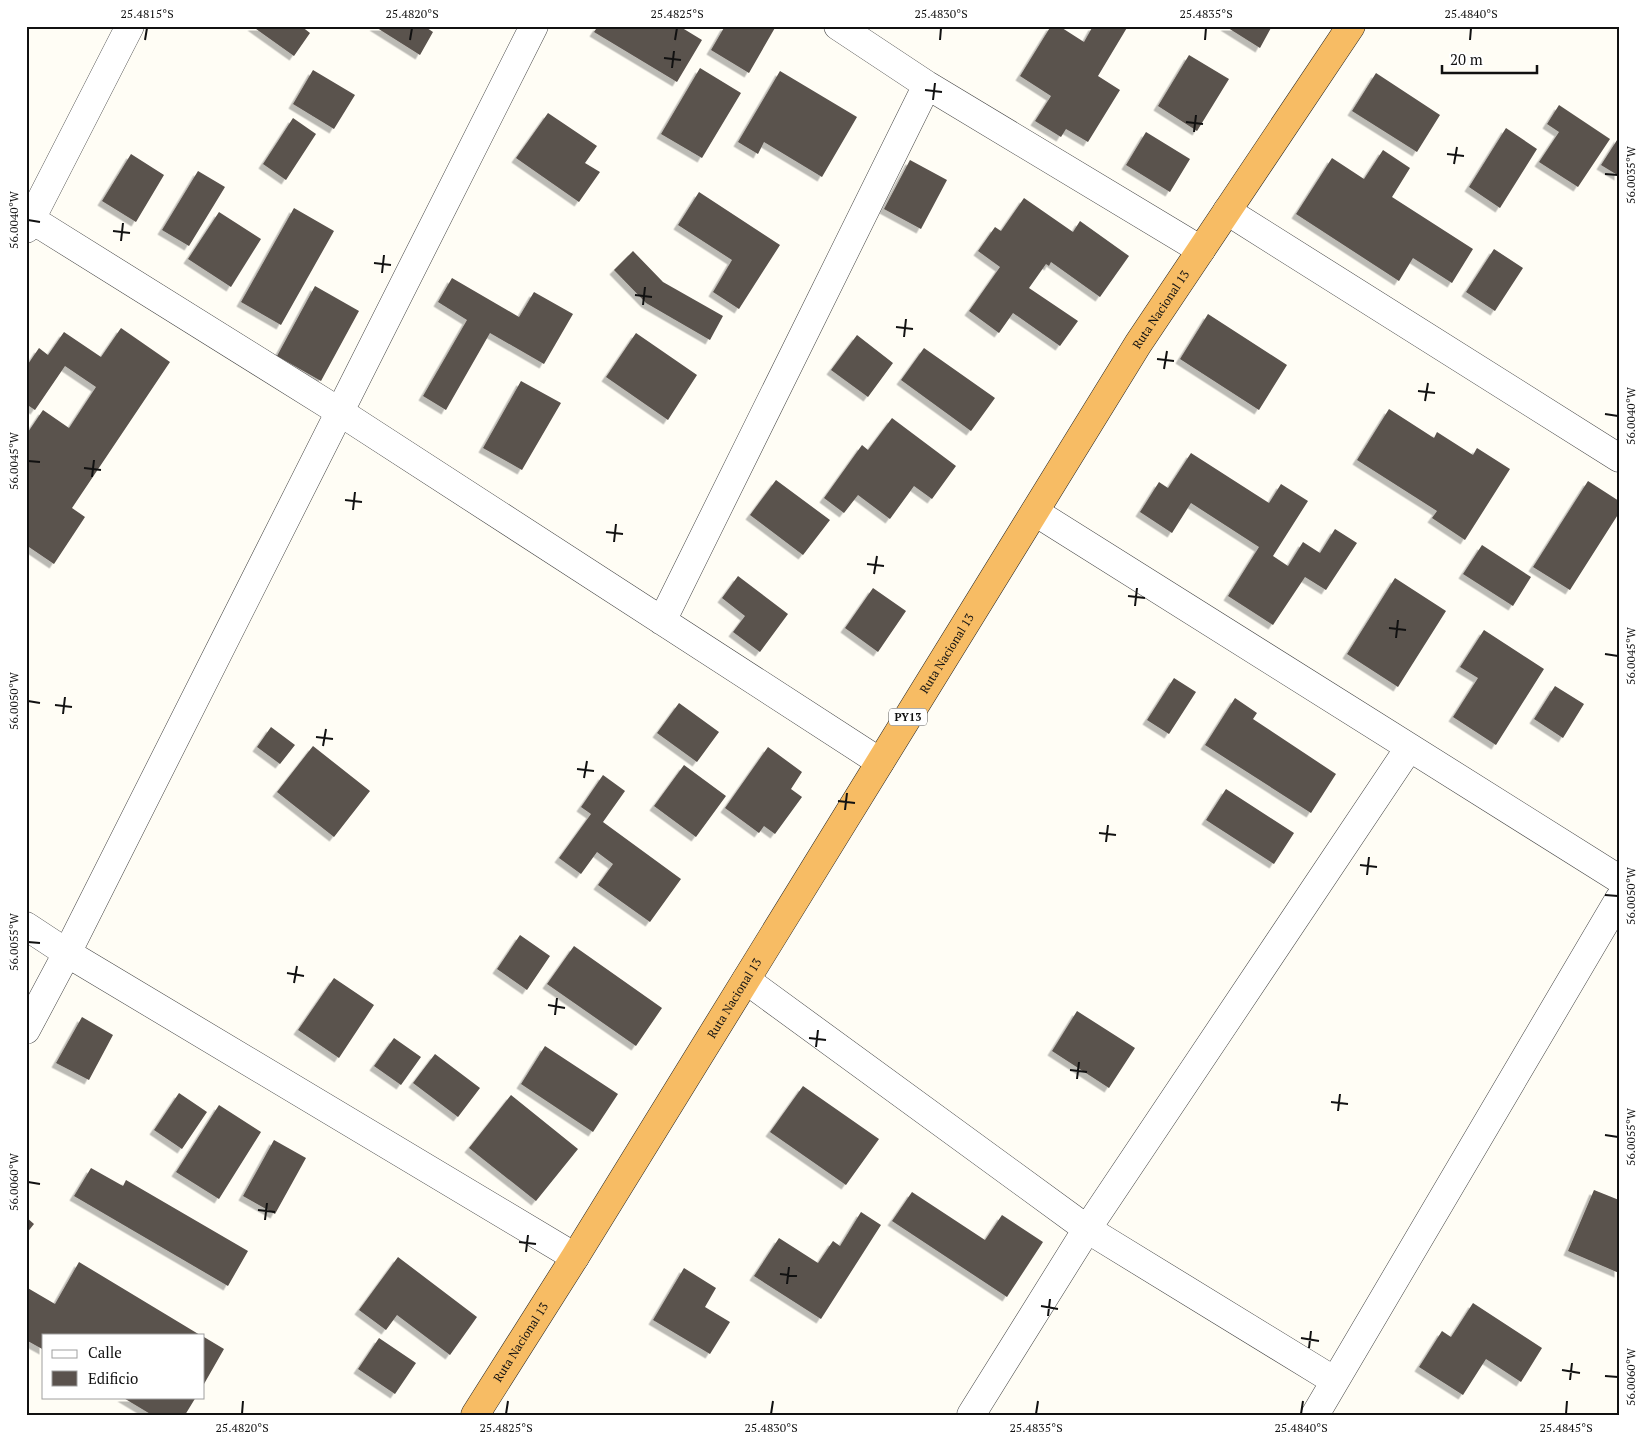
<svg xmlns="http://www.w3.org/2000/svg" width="1645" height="1441" font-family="'PT Serif',serif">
  <defs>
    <filter id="shadow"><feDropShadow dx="-4.5" dy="4.5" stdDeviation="0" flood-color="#0004"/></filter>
  </defs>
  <rect width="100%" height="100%" fill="#fffdf5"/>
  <path fill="#5a524d" filter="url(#shadow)" d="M252 26H301L310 33 294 56Z
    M374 26H424L433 32 420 55Z
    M598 26H679L702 40 677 82 594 32Z
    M725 26H776L749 73 711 50Z
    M1051 26H1059L1084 42 1093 26H1128L1098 76 1120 90 1088 142 1066 129 1061 137 1035 121 1051 96 1020 76Z
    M1225 26H1272L1260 48Z
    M1189 55 1229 79 1197 131 1158 106Z
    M700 68 741 93 702 158 661 134Z
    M313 70 355 95 334 129 293 104Z
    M780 71 857 117 822 177 764 142 758 154 738 142Z
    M1376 73 1440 115 1417 152 1352 111Z
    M1559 105 1610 139 1578 187 1539 162 1559 132 1547 124Z
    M548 113 597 146 585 163 600 172 579 202 516 158Z
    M293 118 316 134 286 180 263 164Z
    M1506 128 1537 149 1500 208 1469 187Z
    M1146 132 1190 159 1170 192 1126 165Z
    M1619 137V176L1601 165Z
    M1383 150 1410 168 1392 197 1473 249 1452 283 1413 258 1399 281 1296 214 1332 158 1364 179Z
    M131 154 164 175 136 222 102 201Z
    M910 160 947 180 921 229 884 209Z
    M198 171 225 187 189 246 162 230Z
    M699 192 780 245 739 309 713 292 732 260 678 225Z
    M1024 198 1073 232 1080 221 1129 256 1100 297 1051 262 1049 266 1046 264 1029 288 1078 321 1060 346 1013 313 999 333 969 311 1000 267 978 251 995 227 1001 231Z
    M294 208 334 231 281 325 241 302Z
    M219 212 261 239 231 287 188 259Z
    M1494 249 1523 268 1495 311 1466 292Z
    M633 251 663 282 723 316 710 340 646 303 614 270Z
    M452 278 519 317 534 292 573 314 544 364 490 333 446 410 423 396 467 320 438 302Z
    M315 286 359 311 321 381 277 356Z
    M1208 314 1287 365 1259 410 1180 359Z
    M121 328 170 362 72 508 85 517 54 564 26 545V435L43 410 69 428 96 387 65 366 35 410 26 404V367L39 348 48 355 64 332 101 357Z
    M636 333 697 375 668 420 606 377Z
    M857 335 893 363 868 397 831 370Z
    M924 348 995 398 971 431 901 380Z
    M521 381 561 403 522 470 483 448Z
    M1389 409 1434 438 1437 432 1473 455 1477 448 1510 469 1465 540 1432 518 1437 511 1357 460Z
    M892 418 956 466 932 499 914 486 890 519 858 495 844 513 824 498 862 445 868 450Z
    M1191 453 1269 503 1281 484 1308 501 1273 556 1288 566 1303 542 1320 553 1335 529 1357 543 1326 590 1305 577 1273 625 1228 596 1259 547 1191 503 1172 533 1140 512 1159 482 1168 488Z
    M776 480 830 520 803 555 750 515Z
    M1588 481 1619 501V513L1570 590 1533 567Z
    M1482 545 1531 577 1513 606 1463 574Z
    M738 576 788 614 760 652 733 632 745 616 722 598Z
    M1395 578 1446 611 1398 687 1347 654Z
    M873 588 906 611 878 652 845 628Z
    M1484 630 1544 669 1496 745 1453 717 1478 678 1460 667Z
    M1174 678 1196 692 1169 734 1147 720Z
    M1555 686 1584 704 1563 738 1534 719Z
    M1235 698 1257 713 1253 719 1336 774 1311 813 1205 745Z
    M679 703 719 732 697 762 657 733Z
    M271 727 295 745 280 764 257 747Z
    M313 746 370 791 334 837 277 792Z
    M768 747 802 772 791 789 802 797 775 834 764 826 759 833 725 808Z
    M684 765 726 796 696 837 654 806Z
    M603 775 625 791 603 822 681 879 650 922 598 885 613 864 597 852 581 874 559 858 591 814 581 807Z
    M1226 789 1294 833 1274 864 1206 820Z
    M520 935 550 956 527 990 497 969Z
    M574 946 662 1008 636 1046 547 984Z
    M334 978 374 1005 339 1058 298 1030Z
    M1077 1011 1135 1048 1109 1088 1052 1051Z
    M82 1017 113 1035 89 1080 56 1063Z
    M394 1038 421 1057 401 1085 374 1066Z
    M545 1046 618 1094 593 1132 521 1084Z
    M435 1054 480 1088 458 1117 413 1083Z
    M803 1086 879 1139 846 1185 770 1132Z
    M179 1093 207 1112 182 1149 154 1130Z
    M511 1095 578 1149 536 1201 469 1148Z
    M219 1105 261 1132 219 1199 176 1172Z
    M274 1140 306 1158 275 1214 243 1196Z
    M91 1168 123 1186 126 1180 248 1251 228 1286 74 1196Z
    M1594 1190 1619 1200V1273L1568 1251Z
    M912 1192 985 1240 1002 1215 1043 1242 1007 1297 892 1221Z
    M861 1212 881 1225 821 1319 754 1276 779 1238 818 1263 833 1241 840 1246Z
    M26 1217 34 1224 26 1234Z
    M398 1257 477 1317 450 1355 397 1315 386 1330 359 1310Z
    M79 1262 200 1335H44V1350L26 1340V1287L55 1304Z
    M684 1268 716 1288 705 1307 730 1322 710 1354 653 1320Z
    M1473 1303 1542 1348 1521 1382 1486 1359 1463 1395 1419 1367 1442 1331 1451 1337Z
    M204 1337 224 1349 204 1384Z
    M379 1338 416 1363 395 1394 358 1369Z
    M122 1397H196L185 1415H152Z"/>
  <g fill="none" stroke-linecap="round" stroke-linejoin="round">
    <defs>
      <path id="minor" d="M838 26 927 85 1201 250
        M1227 211 1619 458
        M26 216 340 412 880 762
        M26 229 130 26
        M1035 512 1619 879
        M662 621 927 85
        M26 926 67 953 575 1257
        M746 980 1087 1229 1335 1381
        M26 1030 67 953 534 26
        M971 1415 1087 1229 1409 748
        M1315 1415 1619 899"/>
      <g id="trunk">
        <path id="s1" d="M475 1415 575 1257 1138 344 1351 26"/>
      </g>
    </defs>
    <use href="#minor" stroke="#444" stroke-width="29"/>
    <use href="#trunk" stroke="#222" stroke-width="29"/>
    <use href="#minor" stroke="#fff" stroke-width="28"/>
    <use href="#trunk" stroke="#f7bc64" stroke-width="28"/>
  </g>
  <path fill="none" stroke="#111" stroke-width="2" d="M145 40 147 28M410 40 412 28M675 40 677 28M940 40 941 28M1205 40 1206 28M1470 40 1471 28M664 58 681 60M672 68 674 51M925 90 942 92M933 100 935 83M1186 122 1203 124M1194 132 1196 115M1447 154 1464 156M1454 164 1457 147M1605 174 1618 175M28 220 40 222M113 231 130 233M121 241 123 223M374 263 391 265M382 273 384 255M635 295 652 297M643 305 645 287M896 327 913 329M904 337 906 319M1157 359 1174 361M1164 369 1167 351M1418 391 1435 393M1425 401 1428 383M1605 414 1618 416M28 461 40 462M84 468 101 470M92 477 94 460M345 500 362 502M353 510 355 492M606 532 623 534M614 542 616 524M867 564 884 566M874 574 877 556M1128 596 1145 598M1135 606 1137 588M1389 628 1406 630M1396 638 1398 620M1605 654 1618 656M28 701 40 703M55 705 72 707M63 714 65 697M316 737 333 739M323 746 326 729M577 769 594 771M584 778 587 761M838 801 855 803M845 810 847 793M1099 833 1116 835M1106 842 1108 825M1360 865 1377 867M1367 875 1369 857M1605 895 1618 896M28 942 40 943M287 973 304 976M294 983 297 966M548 1005 565 1008M555 1015 557 998M809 1038 826 1040M816 1047 818 1030M1070 1070 1087 1072M1077 1079 1079 1062M1331 1102 1348 1104M1338 1111 1340 1094M1605 1135 1618 1137M28 1182 40 1184M258 1210 275 1212M265 1220 267 1203M519 1242 536 1244M526 1252 528 1235M780 1274 797 1276M787 1284 789 1267M1041 1306 1058 1309M1048 1316 1050 1299M1301 1338 1319 1341M1309 1348 1311 1331M1562 1370 1580 1373M1605 1376 1618 1377M1570 1380 1572 1363M242 1414 243 1401M506 1414 508 1401M771 1414 773 1401M1036 1414 1038 1401M1301 1414 1303 1401M1566 1414 1567 1401"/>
  <g text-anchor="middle" stroke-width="5" stroke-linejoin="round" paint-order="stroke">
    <rect fill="#fff" stroke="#585858" stroke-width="1" x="889" y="708.5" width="38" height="17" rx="4"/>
    <g font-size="11" font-weight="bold" fill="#111">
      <text x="908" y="721">PY13</text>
    </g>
    <g font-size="12" fill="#111" stroke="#fff">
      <text dy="4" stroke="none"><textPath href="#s1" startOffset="1301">Ruta Nacional 13</textPath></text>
      <text dy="4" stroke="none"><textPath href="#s1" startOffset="896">Ruta Nacional 13</textPath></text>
      <text dy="4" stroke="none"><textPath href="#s1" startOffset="491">Ruta Nacional 13</textPath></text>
      <text dy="4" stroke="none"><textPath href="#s1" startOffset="86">Ruta Nacional 13</textPath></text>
    </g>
  </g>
  <rect width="1645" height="1441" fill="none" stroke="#ffffff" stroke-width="55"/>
  <rect x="42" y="1334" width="162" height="65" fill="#ffffff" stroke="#a0a0a0"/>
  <rect x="52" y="1350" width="25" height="8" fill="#ffffff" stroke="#a0a0a0"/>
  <text x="88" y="1358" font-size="15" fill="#111111">Calle</text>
  <rect x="52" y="1371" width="25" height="15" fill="#5a524d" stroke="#a0a0a0"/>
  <text x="88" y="1384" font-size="15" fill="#111111">Edificio</text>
  <path d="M1442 65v8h95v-8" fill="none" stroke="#111111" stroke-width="2.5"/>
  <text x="1450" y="65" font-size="15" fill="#111111" stroke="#ffffff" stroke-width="4" paint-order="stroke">20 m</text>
  <rect x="28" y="28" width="1590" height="1386" fill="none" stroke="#111" stroke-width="2"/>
  <g font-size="12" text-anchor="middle" fill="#111">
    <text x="147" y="18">25.4815°S</text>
    <text x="412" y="18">25.4820°S</text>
    <text x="677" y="18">25.4825°S</text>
    <text x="941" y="18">25.4830°S</text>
    <text x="1206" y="18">25.4835°S</text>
    <text x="1471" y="18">25.4840°S</text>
    <text transform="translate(1631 175) rotate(-90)" y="4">56.0035°W</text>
    <text transform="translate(14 220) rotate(-90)" y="4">56.0040°W</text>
    <text transform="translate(1631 416) rotate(-90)" y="4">56.0040°W</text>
    <text transform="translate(14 461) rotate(-90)" y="4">56.0045°W</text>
    <text transform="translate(1631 656) rotate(-90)" y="4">56.0045°W</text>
    <text transform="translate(14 701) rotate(-90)" y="4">56.0050°W</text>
    <text transform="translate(1631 896) rotate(-90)" y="4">56.0050°W</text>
    <text transform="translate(14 942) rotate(-90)" y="4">56.0055°W</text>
    <text transform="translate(1631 1137) rotate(-90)" y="4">56.0055°W</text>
    <text transform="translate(14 1182) rotate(-90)" y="4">56.0060°W</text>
    <text transform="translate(1631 1377) rotate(-90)" y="4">56.0060°W</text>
    <text x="242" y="1432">25.4820°S</text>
    <text x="506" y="1432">25.4825°S</text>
    <text x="771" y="1432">25.4830°S</text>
    <text x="1036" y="1432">25.4835°S</text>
    <text x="1301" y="1432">25.4840°S</text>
    <text x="1566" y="1432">25.4845°S</text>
  </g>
</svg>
